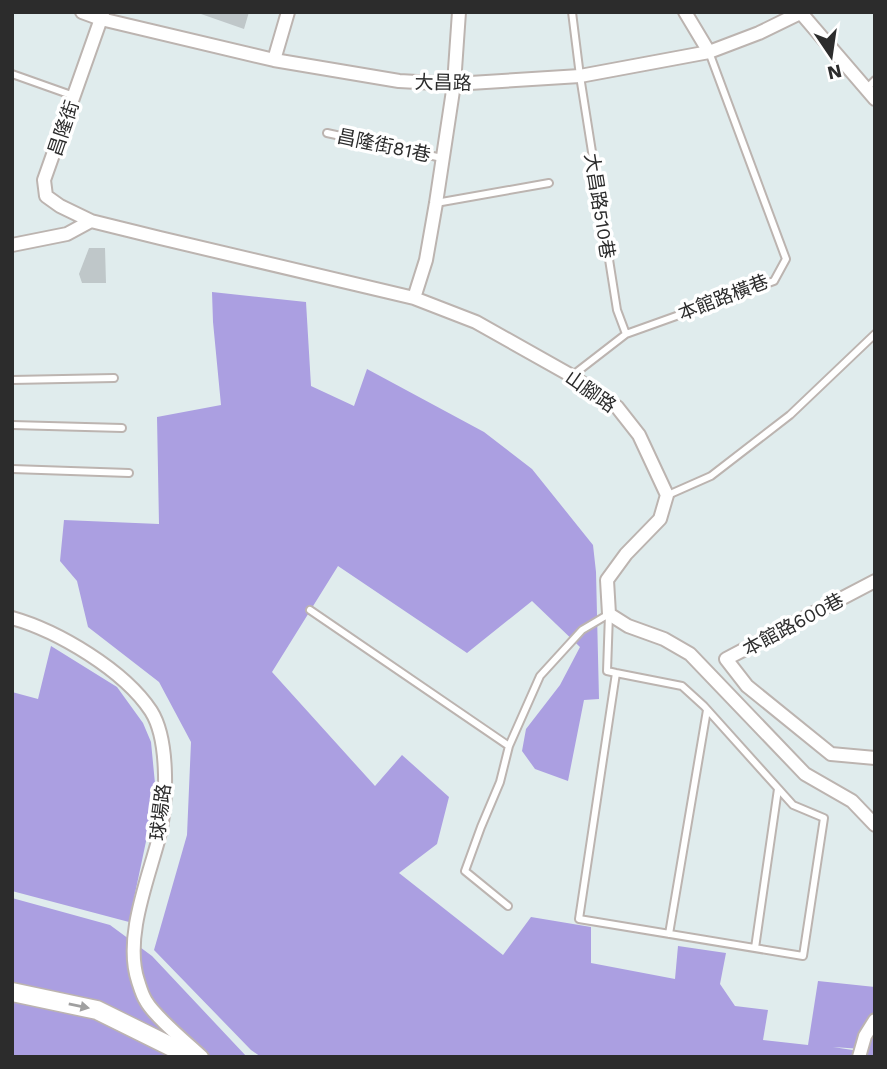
<svg xmlns="http://www.w3.org/2000/svg" width="887" height="1069" font-family="'Work Sans','Noto Sans TC',sans-serif">
  <rect width="100%" height="100%" fill="#e0eced"/>
  <path fill="#ab9fe1" d="M212 292 306 302 311 386 354 406 367 369 484 432 532 469 593 545 596 572 599 699 584 700 568 781 535 769 522 751 526 729 560 685 580 647 532 601 467 653 338 566 272 672 375 786 402 755 449 797 437 844 399 873 503 955 531 917 591 927V963L675 979 678 946 726 953 720 984 735 1006 768 1010 763 1040 808 1045 818 981 875 987V1057H861L862 1049 833 1047 859 1051 858 1057H261L251 1050 154 950 187 835 191 742 159 682 88 627 77 581 60 561 64 520 159 524 157 417 221 405 213 322Z
    M51 646 117 687 143 723 151 742 156 794 129 922 12 891V692L38 699Z
    M12 898 110 925 152 956 247 1057H12Z"/>
  <path fill="#bfc7c9" d="M202 12H249L244 29 201 14Z
    M89 248H105L106 283H82L79 274Z"/>
  <g fill="none" stroke-linecap="round" stroke-linejoin="round">
    <defs>
      <path id="lane" d="M572 12 580 76 617 310 626 334
        M12 74 74 96
        M866 89 875 80
        M327 133 442 158
        M436 203 549 183
        M573 375 626 334 774 281 786 259 709 52
        M12 380 114 378
        M12 425 122 428
        M12 469 129 473
        M668 495 711 476 790 415 875 334
        M310 610 509 746 540 676 582 630 609 614
        M609 614 607 671 616 673 682 686 704 706 793 805 824 818 803 956 579 919 616 673
        M508 906 465 871 481 827 500 782 509 746
        M669 934 707 710
        M755 948 778 789"/>
      <path id="street" d="M82 12 101 19 274 60 399 81 454 84 580 76 709 52 759 33 802 12
        M685 12 709 52
        M801 13 875 99
        M274 60 288 12
        M91 221 60 206 46 196 44 180 103 13
        M12 245 67 234 91 221 160 238 414 298 476 322 572 376 617 407 639 435 667 495 660 519 626 554 607 580 609 614 628 626 664 639 690 654 805 774 852 801 875 825
        M414 298 426 260 436 203 454 84 459 12
        M875 581 726 659 747 686 831 754 875 758
        M12 618C58 631 124 670 151 711 170 741 167 808 158 841 147 882 124 939 138 981 140 987 142 995 146 1001 155 1017 187 1043 202 1057
        M859 1057 865 1036 875 1020"/>
      <path id="secondary" d="M12 992 97 1010 192 1057"/>
    </defs>
    <use href="#lane" stroke="#bcb4b0" stroke-width="10"/>
    <use href="#street" stroke="#bcb4b0" stroke-width="16"/>
    <use href="#secondary" stroke="#bcb4b0" stroke-width="21"/>
    <use href="#lane" stroke="#fff" stroke-width="6"/>
    <use href="#street" stroke="#fff" stroke-width="12"/>
    <use href="#secondary" stroke="#fff" stroke-width="18"/>
  </g>
  <defs><path id="oneway-solid" d="M-6-.8H1V-3.2L6.5 0L1 3.2V.8H-6Z" transform="scale(1.75)"/></defs>
  <use fill="#a0a0a0" href="#oneway-solid" transform="translate(79 1006) rotate(12)"/>
  <g text-anchor="middle" stroke-width="7" stroke-linejoin="round" paint-order="stroke">
    <g font-size="19" fill="#2c2c2c" stroke="#fff">
      <text transform="translate(443 82) rotate(1)" y="7">大昌路</text>
      <text transform="translate(63 128) rotate(-71)" y="7">昌隆街</text>
      <text transform="translate(384 145) rotate(12)" y="7">昌隆街81巷</text>
      <text transform="translate(600 206) rotate(81)" y="7">大昌路510巷</text>
      <text transform="translate(723 297) rotate(-21)" y="7">本館路橫巷</text>
      <text transform="translate(591 391) rotate(35)" y="7">山腳路</text>
      <text transform="translate(793 624) rotate(-28)" y="7">本館路600巷</text>
      <text transform="translate(160 812) rotate(-83)" y="7">球場路</text>
    </g>
  </g>
  <rect width="887" height="1069" fill="none" stroke="#2c2c2c" stroke-width="28"/>
  <g transform="translate(831 56) rotate(167)" stroke="#ffffff" stroke-width="5" paint-order="stroke">
  <path d="M0-5L12 26L0 18L-12 26Z" fill="#2c2c2c"/>
  <text y="-10" font-size="19" font-weight="bold" text-anchor="middle" fill="#2c2c2c">N</text>
  </g>
</svg>
